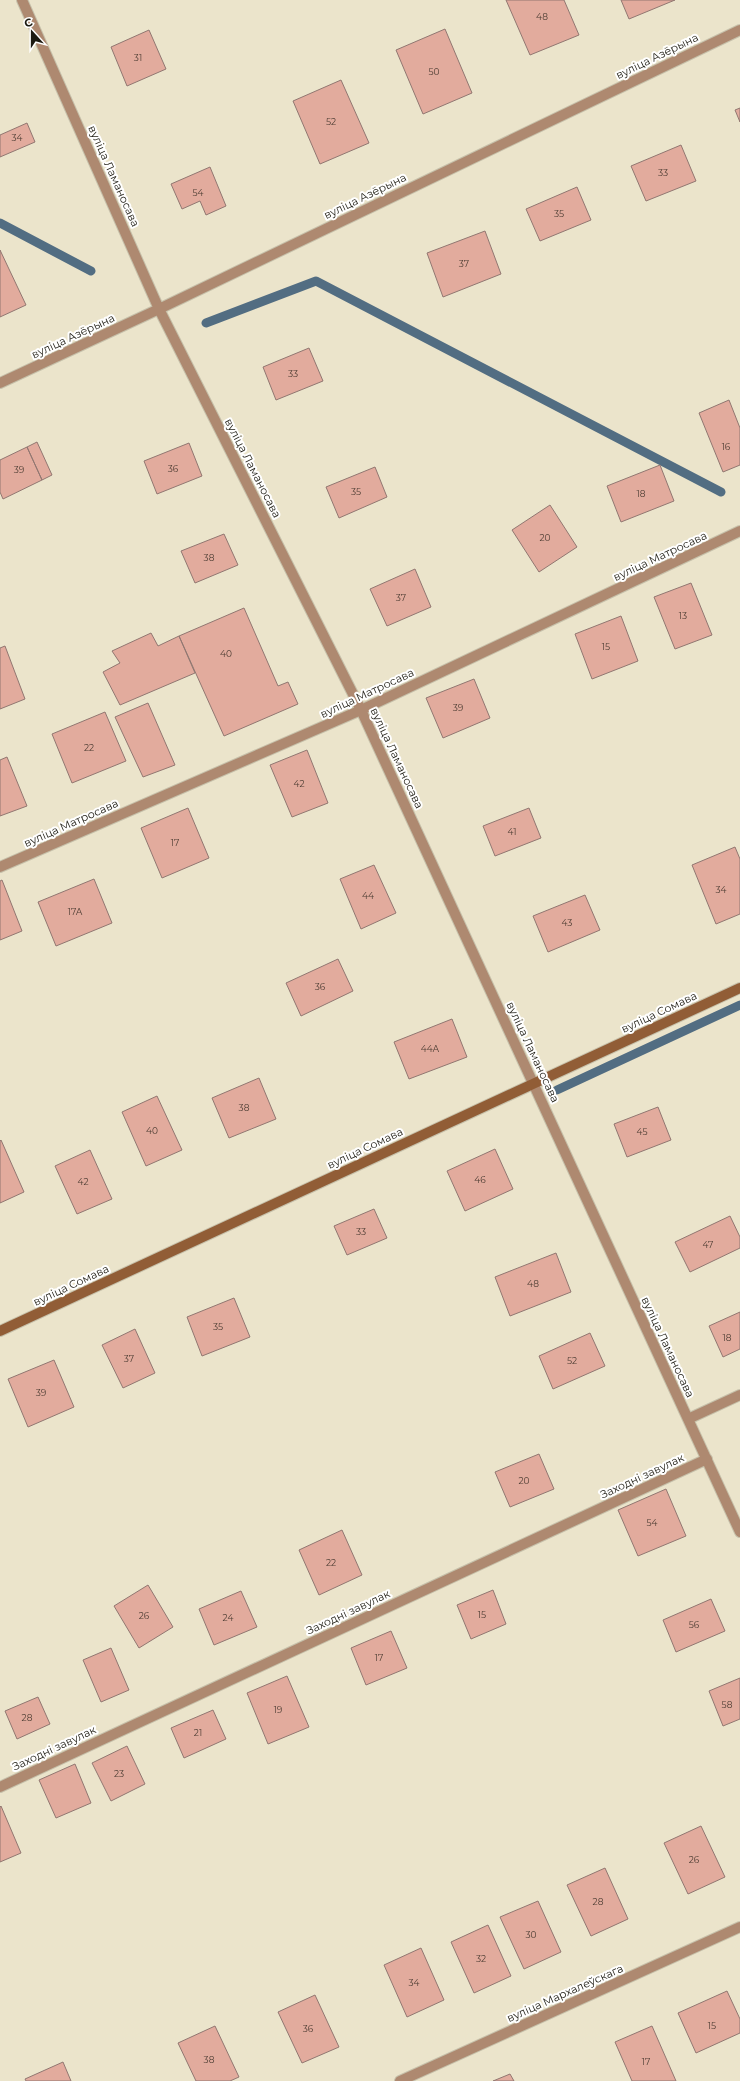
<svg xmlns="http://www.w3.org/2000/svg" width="740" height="2081" font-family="Montserrat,sans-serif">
  <rect width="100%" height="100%" fill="#ebe4cb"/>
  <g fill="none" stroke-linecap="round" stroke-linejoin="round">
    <path stroke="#526d82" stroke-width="9" d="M0 223 91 271
      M206 323 316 281 721 492
      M557 1090 740 1005"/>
  </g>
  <path fill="#e2ab9d" stroke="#917771" d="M506 0H564L579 35 530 55Z
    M621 0H675L629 19Z
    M445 29 472 93 423 114 396 50Z
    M149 30 166 69 127 86 111 47Z
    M341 80 369 143 320 164 293 101Z
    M740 108V122L735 110Z
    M27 123 35 142 0 157V135Z
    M681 145 696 181 646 201 631 166Z
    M210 167 226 206 206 215 200 201 182 209 171 184Z
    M577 187 591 220 540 241 526 209Z
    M485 231 501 274 443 297 427 253Z
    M0 250 26 305 0 317Z
    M309 348 323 381 276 400 263 367Z
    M729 400 740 428V465L723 472 699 413Z
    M37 442 52 475 42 480 27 447Z
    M189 443 202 476 157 494 144 461Z
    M27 447 42 480 3 499 0 492V460Z
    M660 465 674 501 621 522 607 486Z
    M375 467 387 497 339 518 326 487Z
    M550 505 577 547 539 572 512 530Z
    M224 534 238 565 195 583 181 551Z
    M415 569 431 607 387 626 370 589Z
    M691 583 712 635 675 649 654 597Z
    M244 608 278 686 288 682 298 704 224 736 179 636Z
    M621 616 638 661 592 679 575 634Z
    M151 633 158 646 179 636 195 673 120 705 103 672 120 663 112 651Z
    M5 646 25 699 0 709V648Z
    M474 679 490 718 443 738 426 698Z
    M148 703 175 765 143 777 115 717Z
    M105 712 126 761 72 783 52 734Z
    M307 750 328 803 292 817 270 765Z
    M7 757 27 806 0 816V760Z
    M188 808 209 858 162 878 141 828Z
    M529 808 541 838 495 856 483 826Z
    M735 847 740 859V914L716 924 692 865Z
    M374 865 396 913 361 929 340 879Z
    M94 879 112 923 56 946 38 902Z
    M2 880 22 931 0 940V881Z
    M585 895 600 930 548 952 533 916Z
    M338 959 353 991 301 1016 286 983Z
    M452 1019 467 1057 409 1079 394 1042Z
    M259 1078 276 1119 229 1138 212 1098Z
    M157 1096 182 1150 146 1166 122 1112Z
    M658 1107 671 1140 627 1157 614 1124Z
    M1 1140 24 1192 0 1203V1141Z
    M495 1149 513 1189 465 1211 447 1171Z
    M90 1150 112 1199 77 1214 55 1166Z
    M374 1209 387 1238 347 1255 334 1226Z
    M730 1216 740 1237V1248L690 1272 675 1242Z
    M556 1253 571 1292 510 1316 495 1277Z
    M234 1298 250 1337 202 1356 187 1317Z
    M740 1312V1349L723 1357 709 1326Z
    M135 1329 155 1373 123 1388 102 1345Z
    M590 1333 605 1366 553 1389 539 1356Z
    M54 1360 74 1407 28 1427 8 1379Z
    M539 1454 554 1489 510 1507 495 1472Z
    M666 1489 686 1536 638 1556 618 1510Z
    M342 1530 362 1575 319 1595 299 1550Z
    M148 1585 173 1627 139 1648 114 1606Z
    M493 1590 506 1624 471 1639 457 1605Z
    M241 1591 257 1627 214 1645 199 1609Z
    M711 1599 725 1631 676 1652 663 1620Z
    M391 1631 407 1668 366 1685 351 1648Z
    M111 1648 129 1690 101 1702 83 1660Z
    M287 1676 309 1727 268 1744 247 1693Z
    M740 1678V1719L723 1726 709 1691Z
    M38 1697 50 1724 17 1739 5 1711Z
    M213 1710 226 1739 184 1758 171 1728Z
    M127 1746 145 1784 111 1801 92 1763Z
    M75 1764 91 1803 56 1818 39 1780Z
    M1 1806 21 1853 0 1862V1807Z
    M701 1826 725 1877 688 1894 664 1843Z
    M605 1868 628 1919 591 1936 567 1885Z
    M538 1901 561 1952 524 1969 500 1917Z
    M488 1925 511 1976 474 1993 451 1942Z
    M421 1948 444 2000 407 2017 384 1965Z
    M727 1991 740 2019V2033L696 2053 678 2013Z
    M315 1995 339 2047 302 2063 278 2012Z
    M215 2026 239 2077 230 2081H196L178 2043Z
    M652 2026 676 2081H632L615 2042Z
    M63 2062 71 2081H26L25 2079Z
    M510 2074 514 2081H493Z"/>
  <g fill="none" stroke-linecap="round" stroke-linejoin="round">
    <defs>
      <path id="street" d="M22 0 159 309 361 710 740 1532
        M0 383 159 309 740 30
        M0 867 361 710 740 531
        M688 1419 740 1395
        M0 1787 707 1459
        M400 2081 740 1927"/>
      <path id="secondary" d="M0 1331 740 988"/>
    </defs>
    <use href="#street" stroke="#c6c0aa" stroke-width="12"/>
    <use href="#secondary" stroke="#c6c0aa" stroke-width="12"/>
    <use href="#street" stroke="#ae8970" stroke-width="10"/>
    <use href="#secondary" stroke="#915d36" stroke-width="10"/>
  </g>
  <g text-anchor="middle" stroke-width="4" stroke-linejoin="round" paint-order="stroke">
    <g font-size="9" fill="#4e3e34">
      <text x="542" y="20">48</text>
      <text x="138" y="61">31</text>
      <text x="434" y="75">50</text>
      <text x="331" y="125">52</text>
      <text x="17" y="141">34</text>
      <text x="663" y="176">33</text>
      <text x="198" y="196">54</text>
      <text x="559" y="217">35</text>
      <text x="464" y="267">37</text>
      <text x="293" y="377">33</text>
      <text x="726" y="450">16</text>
      <text x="173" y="472">36</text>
      <text x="19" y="473">39</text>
      <text x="356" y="495">35</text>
      <text x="641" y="497">18</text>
      <text x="545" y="541">20</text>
      <text x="209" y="561">38</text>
      <text x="401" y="601">37</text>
      <text x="683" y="619">13</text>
      <text x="606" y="650">15</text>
      <text x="226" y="657">40</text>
      <text x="458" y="711">39</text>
      <text x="89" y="751">22</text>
      <text x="299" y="787">42</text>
      <text x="512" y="835">41</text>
      <text x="175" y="846">17</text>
      <text x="721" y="893">34</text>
      <text x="368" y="899">44</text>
      <text x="75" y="915">17А</text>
      <text x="567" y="926">43</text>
      <text x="320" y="990">36</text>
      <text x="430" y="1052">44А</text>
      <text x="244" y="1111">38</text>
      <text x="152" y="1134">40</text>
      <text x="642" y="1135">45</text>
      <text x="480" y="1183">46</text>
      <text x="83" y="1185">42</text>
      <text x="361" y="1235">33</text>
      <text x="708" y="1248">47</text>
      <text x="533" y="1287">48</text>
      <text x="218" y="1330">35</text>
      <text x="727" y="1341">18</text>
      <text x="129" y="1362">37</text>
      <text x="572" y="1364">52</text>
      <text x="41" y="1396">39</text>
      <text x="524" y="1484">20</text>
      <text x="652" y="1526">54</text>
      <text x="331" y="1566">22</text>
      <text x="482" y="1618">15</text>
      <text x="144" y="1619">26</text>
      <text x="228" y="1621">24</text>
      <text x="694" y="1628">56</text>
      <text x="379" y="1661">17</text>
      <text x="727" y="1708">58</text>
      <text x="278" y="1713">19</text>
      <text x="27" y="1721">28</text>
      <text x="198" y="1736">21</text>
      <text x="119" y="1777">23</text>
      <text x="694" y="1863">26</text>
      <text x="598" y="1905">28</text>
      <text x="531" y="1938">30</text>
      <text x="481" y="1962">32</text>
      <text x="414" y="1986">34</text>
      <text x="712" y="2029">15</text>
      <text x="308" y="2032">36</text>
      <text x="209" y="2063">38</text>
      <text x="646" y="2065">17</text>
    </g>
    <g font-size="11" fill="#1c1a11" stroke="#fff">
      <text transform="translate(657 56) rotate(-26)" y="4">вуліца Азёрына</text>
      <text transform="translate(114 176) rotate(66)" y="4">вуліца Ламаносава</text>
      <text transform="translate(365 196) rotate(-26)" y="4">вуліца Азёрына</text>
      <text transform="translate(73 336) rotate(-25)" y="4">вуліца Азёрына</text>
      <text transform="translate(253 468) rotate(63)" y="4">вуліца Ламаносава</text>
      <text transform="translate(660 556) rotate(-25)" y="4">вуліца Матросава</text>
      <text transform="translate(367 693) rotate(-25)" y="4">вуліца Матросава</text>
      <text transform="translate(397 758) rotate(65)" y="4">вуліца Ламаносава</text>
      <text transform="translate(71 823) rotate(-24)" y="4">вуліца Матросава</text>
      <text transform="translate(659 1012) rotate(-25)" y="4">вуліца Сомава</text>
      <text transform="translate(533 1052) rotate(65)" y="4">вуліца Ламаносава</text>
      <text transform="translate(365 1148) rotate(-25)" y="4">вуліца Сомава</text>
      <text transform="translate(71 1285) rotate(-25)" y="4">вуліца Сомава</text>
      <text transform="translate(668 1347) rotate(65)" y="4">вуліца Ламаносава</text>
      <text transform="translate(642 1476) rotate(-25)" y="4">Заходні завулак</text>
      <text transform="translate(348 1612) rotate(-25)" y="4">Заходні завулак</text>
      <text transform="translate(54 1748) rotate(-25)" y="4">Заходні завулак</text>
      <text transform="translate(565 1993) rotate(-24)" y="4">вуліца Мархалеўскага</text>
    </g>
  </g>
  <g transform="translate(32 32) rotate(339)" stroke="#ffffff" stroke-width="3" paint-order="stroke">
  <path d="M0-3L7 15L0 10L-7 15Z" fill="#1c1a11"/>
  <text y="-6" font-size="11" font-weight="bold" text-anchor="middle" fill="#1c1a11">С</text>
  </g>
</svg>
